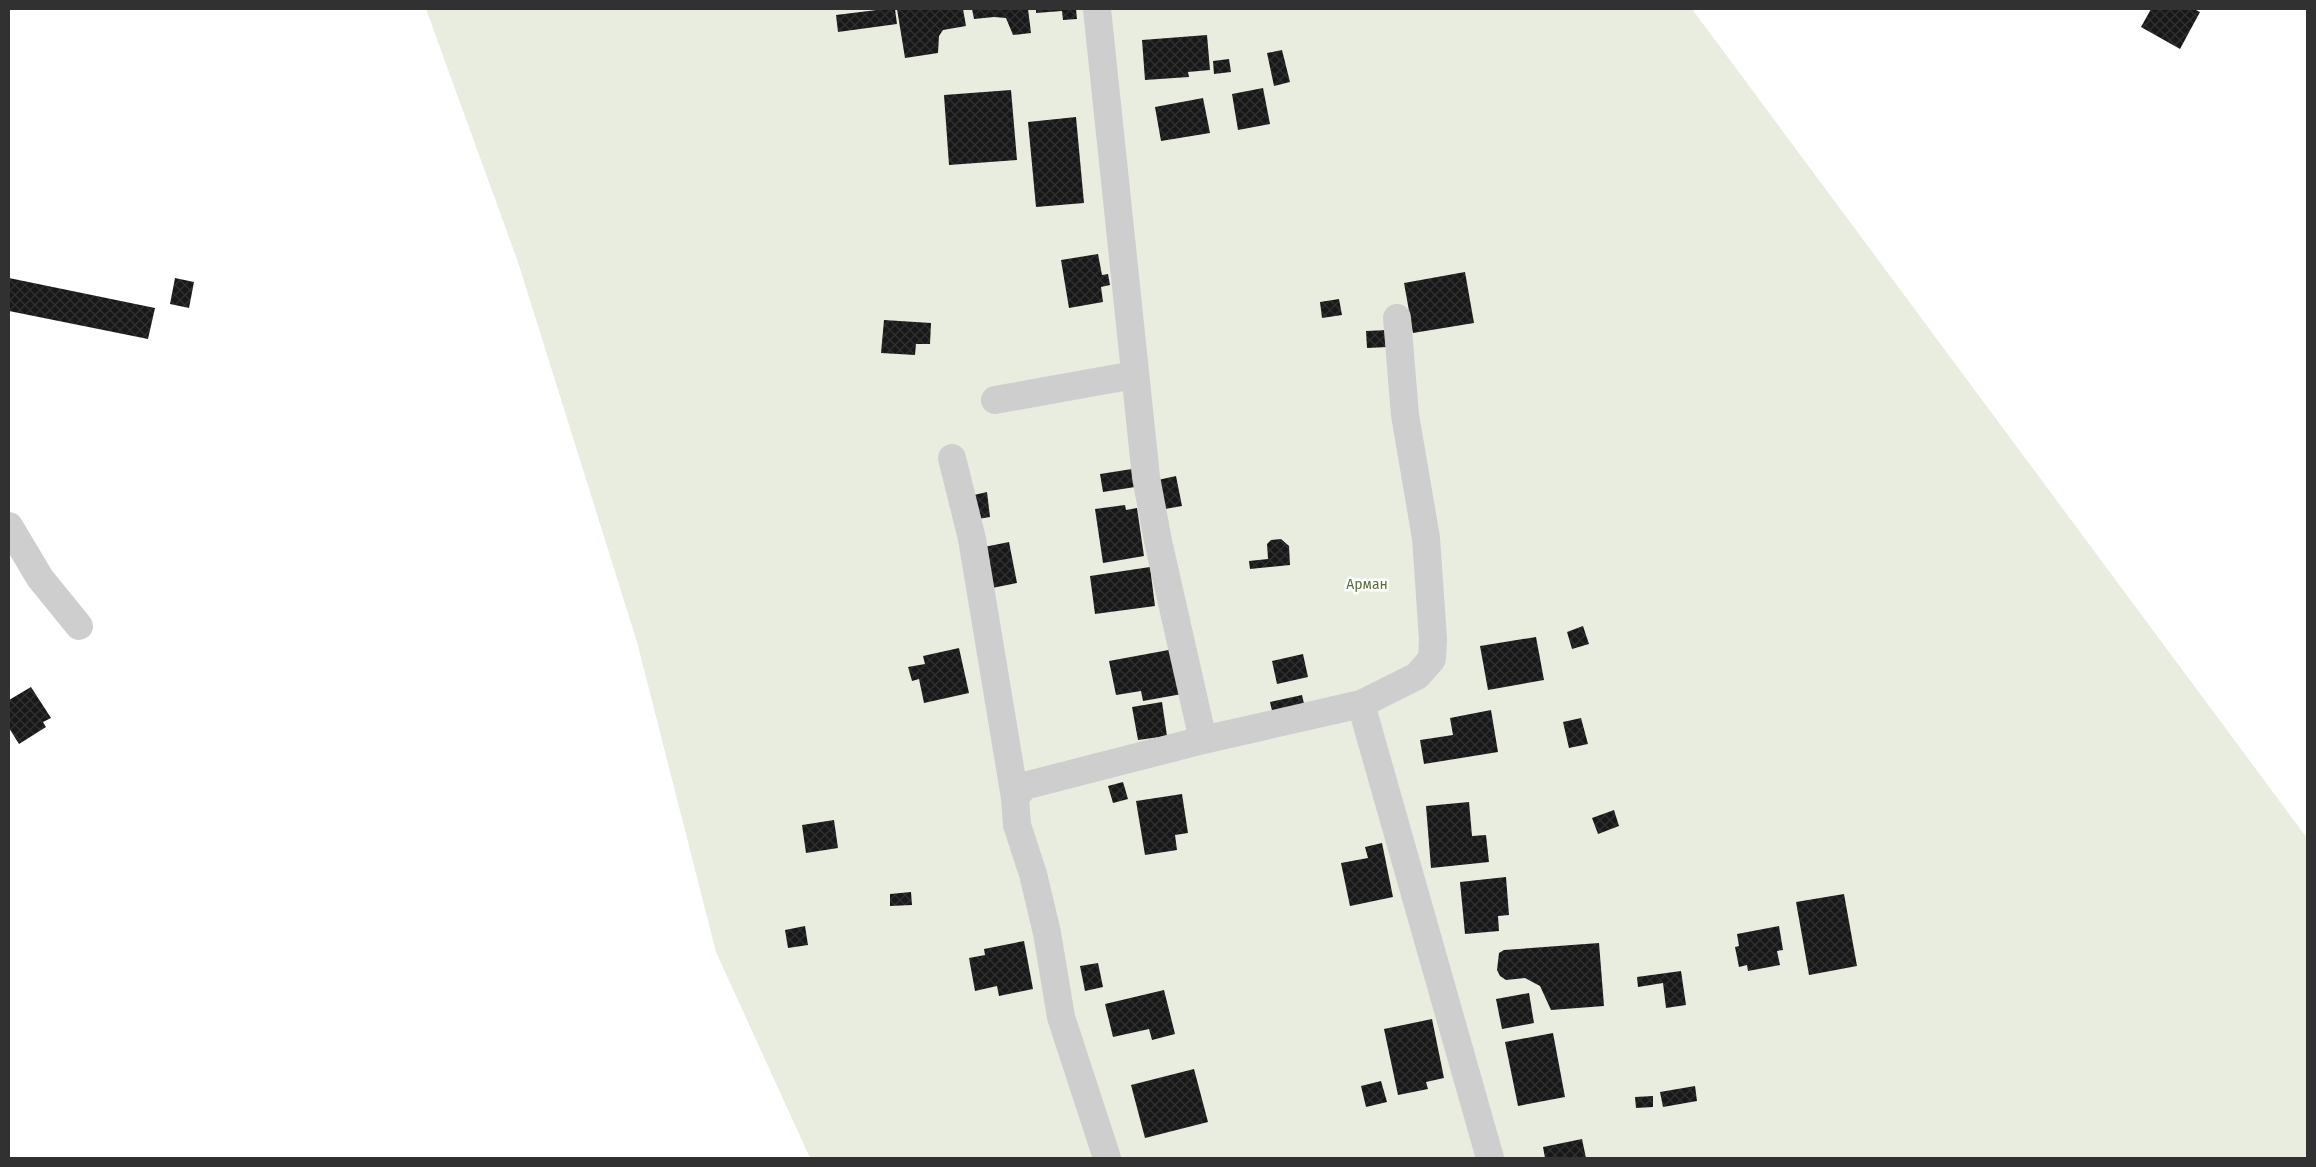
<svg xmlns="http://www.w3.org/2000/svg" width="2316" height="1167" font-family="'Fira Sans',sans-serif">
  <defs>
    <pattern id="building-cross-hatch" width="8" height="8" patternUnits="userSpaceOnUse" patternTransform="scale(1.25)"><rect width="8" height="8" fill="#181818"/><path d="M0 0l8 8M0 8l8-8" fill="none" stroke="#313131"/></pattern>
  </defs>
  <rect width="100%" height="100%" fill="#fff"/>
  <path fill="#e8eddf" d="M426 9H1692L2307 838V1158H810L716 952 637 642 518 262Z"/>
  <path fill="url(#building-cross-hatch)" d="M885 9H895L897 24 838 32 836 15Z
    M897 9H963L966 26 943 30 939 36 938 53 905 58Z
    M972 9H1028L1031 33 1013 35 1006 18 994 17 974 19Z
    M1036 9H1076L1077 19 1063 20 1062 11 1036 13Z
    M2151 9H2194L2200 12 2180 49 2141 27Z
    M1207 35 1210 70 1188 72 1189 77 1145 80 1142 40Z
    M1282 50 1290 82 1274 86 1267 53Z
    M1229 59 1231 72 1214 74 1213 61Z
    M1263 88 1270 124 1238 130 1232 94Z
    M1011 90 1017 160 949 165 944 95Z
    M1203 98 1210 133 1161 141 1155 107Z
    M1076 117 1084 203 1036 207 1028 122Z
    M1098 254 1102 275 1108 274 1110 285 1101 287 1103 302 1069 308 1061 260Z
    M1465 272 1474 323 1413 333 1404 283Z
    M9 278 155 308 148 339 9 311Z
    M175 278 194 282 189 308 170 304Z
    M1339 299 1342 315 1322 318 1320 302Z
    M884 320 931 323 930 344H916L915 355 881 353Z
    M1388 330V347L1367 348 1366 331Z
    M1132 469 1135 487 1103 492 1100 474Z
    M1176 476 1182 506 1165 509 1158 480Z
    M987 492 990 517 978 519 974 495Z
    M1125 505 1126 510 1137 508 1144 556 1103 563 1095 509Z
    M1281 539 1289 546 1290 565 1250 569 1249 561 1268 559 1267 544 1271 540Z
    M1009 542 1017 583 992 588 984 547Z
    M1150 567 1155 606 1095 614 1090 576Z
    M1583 626 1589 644 1572 649 1567 632Z
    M1536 637 1544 680 1488 690 1480 646Z
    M959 648 969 693 924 703 919 679 912 681 908 667 925 664 923 656Z
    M1174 649 1182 694 1143 701 1141 691 1116 695 1109 661Z
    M1303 654 1308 677 1277 684 1272 661Z
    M31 687 51 718 43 722 46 727 19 744 9 728V700Z
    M1302 695 1305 708 1273 715 1270 702Z
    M1162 702 1167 736 1138 740 1132 707Z
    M1491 710 1498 752 1424 764 1420 740 1453 735 1450 718Z
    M1581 718 1588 744 1569 748 1563 722Z
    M1123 782 1128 799 1113 803 1108 786Z
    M1182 794 1188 833 1175 835 1177 850 1145 855 1136 801Z
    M1469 802 1472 836 1486 835 1489 862 1431 868 1426 806Z
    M1614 810 1619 826 1598 834 1592 818Z
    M834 820 838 848 806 853 802 825Z
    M1382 843 1393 897 1350 906 1341 863 1368 858 1365 847Z
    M1506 877 1509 915 1498 916 1499 931 1465 934 1460 882Z
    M911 892 912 905 890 906V894Z
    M1844 894 1857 966 1809 975 1796 902Z
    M805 926 808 945 788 948 785 930Z
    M1779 926 1783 950 1777 951 1780 965 1748 971 1747 965 1739 967 1735 947 1739 946 1737 934Z
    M1024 941 1033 989 999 996 997 986 975 991 969 958 985 955 984 949Z
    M1599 943 1604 1006 1551 1010 1540 986 1525 978 1506 980 1500 976 1497 970 1499 953 1504 950Z
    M1098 963 1103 987 1085 991 1080 966Z
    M1681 971 1686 1005 1666 1008 1663 983 1638 987 1637 977Z
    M1164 990 1175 1034 1152 1040 1149 1029 1113 1037 1105 1004Z
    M1529 993 1534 1023 1502 1029 1496 999Z
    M1432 1019 1444 1078 1426 1082 1428 1089 1398 1095 1384 1029Z
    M1553 1033 1565 1097 1518 1106 1505 1042Z
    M1194 1069 1208 1122 1145 1138 1131 1085Z
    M1381 1081 1387 1102 1366 1107 1361 1086Z
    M1695 1086 1697 1101 1663 1107 1660 1092Z
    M1653 1096V1107L1636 1108 1635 1097Z
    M1582 1139 1586 1158H1545L1543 1147Z"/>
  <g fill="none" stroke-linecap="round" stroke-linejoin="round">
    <path stroke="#cecece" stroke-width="28" d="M1097 9 1146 477 1158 541 1203 740
      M995 400 1134 375
      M952 458 972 539 1015 798
      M9 526 40 578 79 626
      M1361 704 1490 1158
      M1107 1158 1061 1017 1047 933 1033 874 1017 825 1015 798 1024 786 1203 740 1361 704 1417 676 1432 659 1433 639 1426 538 1405 415 1397 318"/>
  </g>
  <g text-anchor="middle" stroke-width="5" stroke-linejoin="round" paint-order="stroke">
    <g font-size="14" fill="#576d3d" stroke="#fff">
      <text x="1367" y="589">Арман</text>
    </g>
  </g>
  <rect width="2316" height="1167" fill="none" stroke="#313131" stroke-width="20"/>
</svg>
